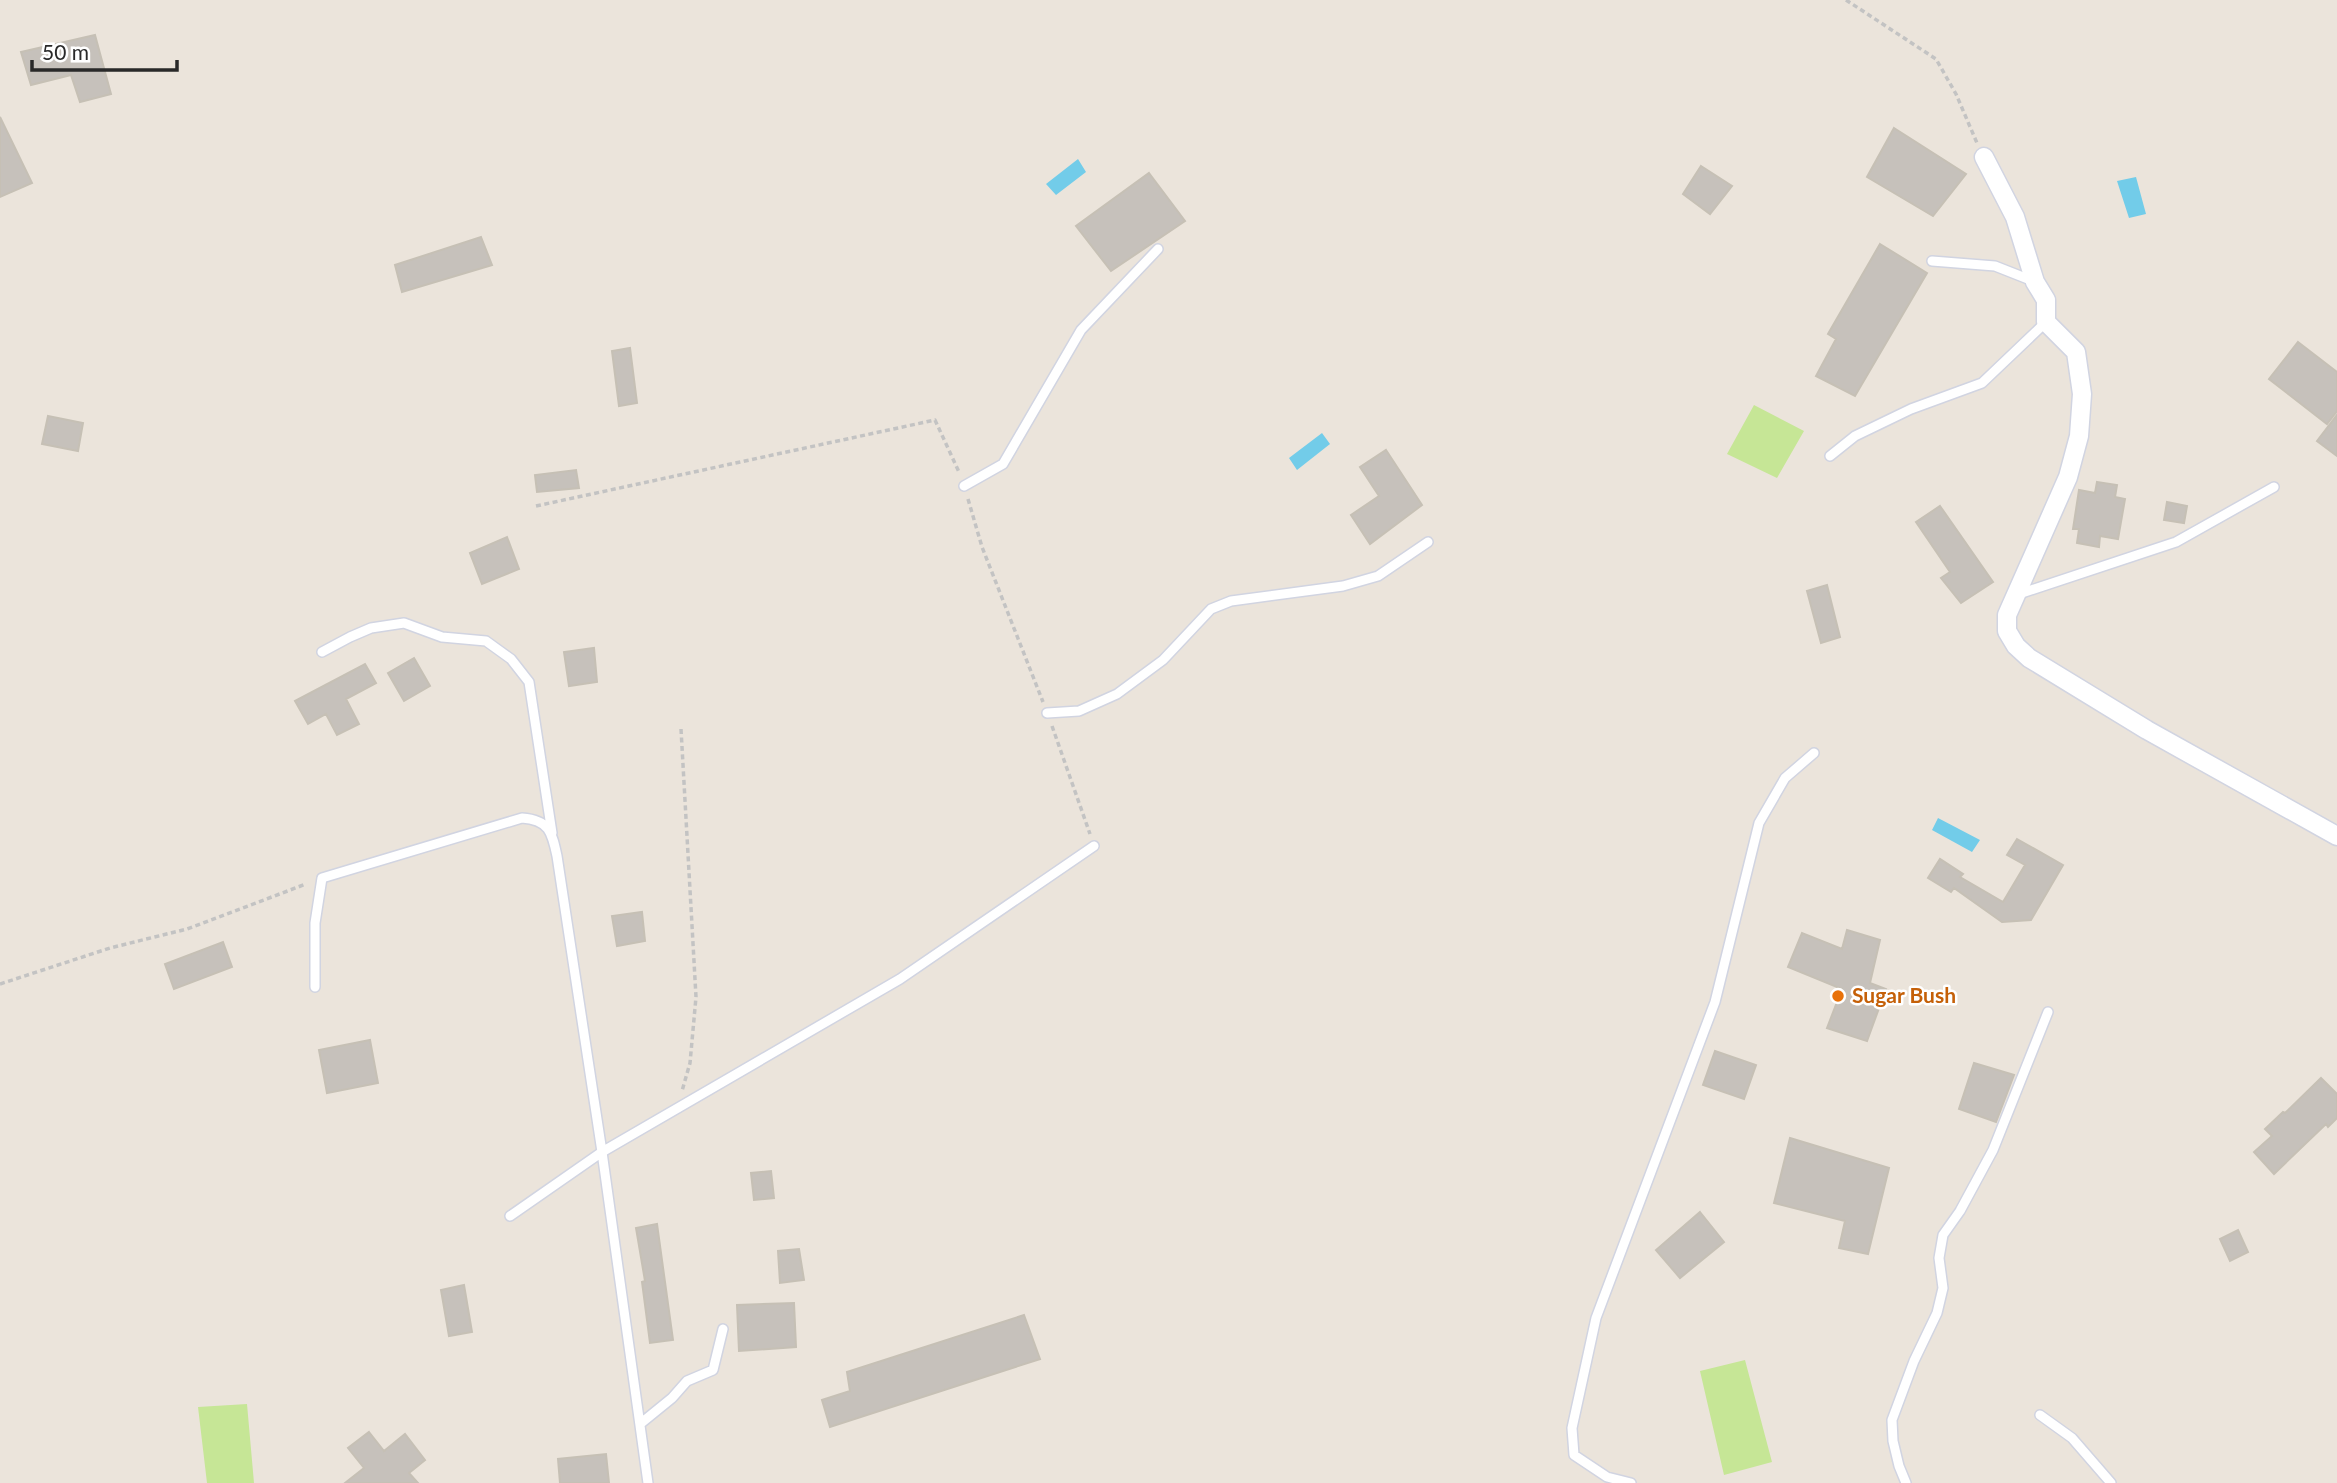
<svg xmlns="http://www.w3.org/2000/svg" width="2337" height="1483" font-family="Lato,sans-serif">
  <rect width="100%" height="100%" fill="#ebe4db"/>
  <path fill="#c6e696" d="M1754 405 1804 431 1777 478 1727 454Z
    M1745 1360 1772 1462 1724 1475 1700 1371Z
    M247 1404 254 1483H207L198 1407Z"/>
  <path fill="#72cce9" d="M1078 159 1086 172 1056 195 1046 184Z
    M2136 177 2146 214 2129 218 2117 181Z
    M1322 433 1330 444 1297 470 1289 458Z
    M1938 818 1980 840 1972 852 1932 830Z"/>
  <path fill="#c6c1bb" stroke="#c6c0b5" stroke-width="2" d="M95 35 111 94 80 102 71 75 31 85 21 52Z
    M0 117 32 183 0 197Z
    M1894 128 1966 174 1933 216 1867 177Z
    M1701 166 1732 186 1710 214 1683 194Z
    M1149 173 1185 221 1111 271 1076 226Z
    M481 237 492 265 402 292 395 265Z
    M1880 244 1927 273 1855 396 1816 376 1836 339 1828 334Z
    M2298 342 2337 372V411L2327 424 2269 379Z
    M630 348 637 403 619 406 612 351Z
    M2337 415V456L2317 441Z
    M48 416 83 423 78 451 42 444Z
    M1386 450 1422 505 1370 544 1351 515 1379 496 1360 467Z
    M576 470 579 488 537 492 535 475Z
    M2097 482 2117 485 2115 497 2125 499 2118 539 2100 536 2099 547 2077 543 2079 529H2073L2079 490 2095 493Z
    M2167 502 2187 506 2184 523 2164 520Z
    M1940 506 1993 582 1961 603 1941 578 1950 572 1916 522Z
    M507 537 519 569 482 584 470 553Z
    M1827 585 1840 637 1821 643 1807 591Z
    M594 648 597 682 569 686 564 652Z
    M414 658 430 686 404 701 388 673Z
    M365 664 376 683 346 699 359 724 337 735 326 714 308 724 295 701Z
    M2017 839 2063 865 2031 920 2002 922 1954 888 1951 892 1928 878 1940 859 1963 874 1960 877 2003 902 2025 865 2007 855Z
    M642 912 645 941 617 946 612 916Z
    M1847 930 1880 940 1870 983 1886 989 1867 1041 1827 1028 1842 989 1788 967 1802 933 1842 949Z
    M223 942 232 967 174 989 165 964Z
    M370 1040 378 1083 327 1093 319 1050Z
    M1715 1051 1756 1065 1744 1099 1703 1085Z
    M1974 1063 2014 1075 1996 1122 1959 1109Z
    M2321 1078 2337 1094V1118L2328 1127 2326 1124 2274 1174 2254 1152 2272 1136 2265 1129 2283 1112 2285 1113Z
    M1790 1138 1889 1168 1868 1254 1839 1248 1845 1221 1774 1203Z
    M771 1171 774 1198 754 1200 751 1173Z
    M1700 1212 1724 1242 1680 1278 1656 1250Z
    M657 1224 673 1340 650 1343 642 1282 645 1281 636 1228Z
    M2238 1230 2248 1252 2230 1261 2220 1239Z
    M799 1249 804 1280 780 1283 778 1251Z
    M464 1285 472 1332 449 1336 441 1290Z
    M794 1303 796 1347 739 1351 737 1305Z
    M1024 1315 1040 1359 830 1427 822 1400 850 1391 847 1372Z
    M369 1432 384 1451 405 1434 425 1460 409 1473 418 1483H345L364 1468 348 1448Z
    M606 1454 609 1483H560L558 1459Z"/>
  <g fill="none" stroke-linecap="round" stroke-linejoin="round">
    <defs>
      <path id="lane" d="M1932 261 1995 266 2033 281
        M1830 456 1855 436 1911 409 1982 383 2046 322
        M964 486 1003 464 1081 330 1158 249
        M2016 595 2176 542 2274 487
        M322 652 350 637 371 628 404 623 442 637 486 641 511 659 529 682 552 833
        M1047 713 1079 711 1117 694 1163 660 1211 609 1231 601 1343 586 1378 576 1428 542
        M315 987V923L322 878 522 818C549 820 552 832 557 856L602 1152 648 1483
        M510 1216 602 1152 900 979 1094 846
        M2040 1415 2072 1438 2111 1483
        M640 1424 672 1398 687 1381 713 1370 723 1329
        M1631 1483 1607 1477 1574 1455 1572 1428 1596 1318 1715 1002 1759 823 1785 778 1814 753
        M1906 1483 1899 1466 1893 1441 1892 1420 1914 1361 1937 1313 1943 1288 1939 1258 1943 1235 1960 1211 1993 1150 2048 1012"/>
      <path id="street" d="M1984 157 2015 217 2035 282 2046 300V322L2076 352 2082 394 2079 436 2068 477 2007 615V631L2016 646 2029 658 2147 730 2337 836"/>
    </defs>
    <use href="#lane" stroke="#d1d4e1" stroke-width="12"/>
    <use href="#street" stroke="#d1d4e1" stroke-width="21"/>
    <path stroke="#c3c3c3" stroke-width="3.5" stroke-dasharray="5 3.5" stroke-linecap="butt" d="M1846 0 1936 59 1956 94 1977 143
      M968 499 982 547 1043 702
      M536 506 935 420 959 472
      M1052 726 1090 834
      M681 729 696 997 690 1063 682 1091
      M0 984 110 948 187 929 306 884"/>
    <use href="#lane" stroke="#fff" stroke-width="9"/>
    <use href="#street" stroke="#fff" stroke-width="18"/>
  </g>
  <circle fill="#e8710a" stroke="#fff" stroke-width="2.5" cx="1838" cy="996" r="7"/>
  <g text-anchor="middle" stroke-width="5" stroke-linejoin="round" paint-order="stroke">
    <g font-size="21" font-weight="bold" fill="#c56008" stroke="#fff" text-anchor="start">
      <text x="1852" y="1003">Sugar Bush</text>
    </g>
  </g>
  <path d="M32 60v10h145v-10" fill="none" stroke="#292929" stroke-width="3.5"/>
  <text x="42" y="60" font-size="21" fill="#292929" stroke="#ffffff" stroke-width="5" paint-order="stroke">50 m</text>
</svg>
